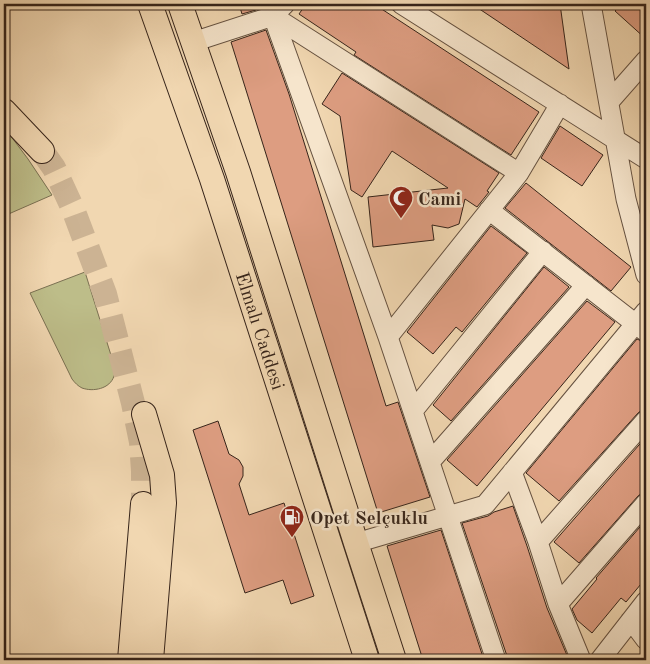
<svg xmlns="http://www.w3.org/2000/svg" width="650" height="664" font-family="'Old Standard TT',serif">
  <rect width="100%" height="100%" fill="#f1d7b1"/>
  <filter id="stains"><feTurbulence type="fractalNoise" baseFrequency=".004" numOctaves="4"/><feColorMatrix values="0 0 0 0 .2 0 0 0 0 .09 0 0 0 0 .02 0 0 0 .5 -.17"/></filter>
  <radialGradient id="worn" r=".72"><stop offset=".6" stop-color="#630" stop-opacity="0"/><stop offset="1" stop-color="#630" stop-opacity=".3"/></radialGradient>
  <path fill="#bdbd89" stroke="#7a7052" d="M4 127 28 159 52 195 4 216Z
    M85 272 115 368C115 369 115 375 114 376 110 389 93 392 82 388 78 386 75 383 72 379L30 293Z"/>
  <path fill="#dd9d81" stroke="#36241a" d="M239 4H260L256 10 242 14Z
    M306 4H374L539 112 511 155 354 55 356 52 299 14Z
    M472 4H560L569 69Z
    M622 4H646V39L615 11Z
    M266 30 289 94 386 406 398 402 430 497 378 513 231 42Z
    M342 73 499 173 487 191 489 192 477 207 465 199 459 224 448 228 432 225 434 240 373 247 368 197 448 188 392 151 362 197 351 190 340 116 322 104Z
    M560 126 603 155 582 186 541 158Z
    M526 183 631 267 611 291 505 208Z
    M491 226 527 253 462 332 456 327 433 354 407 332Z
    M544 267 569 287 451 421 433 405Z
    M587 301 615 322 477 486 447 460Z
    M637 339 646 343V409L642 410 638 413 559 501 526 473Z
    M218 421 229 454 239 460 243 467V476L239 484 249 515 284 503 314 596 291 604 283 580 245 593 193 430Z
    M646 437V492L642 493 638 496 579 563 554 542Z
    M513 506 527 546 547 608 569 660H507V656L462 523 488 516 494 512Z
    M646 520V578L626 602 621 598 592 633 577 620 572 609 597 579 596 578Z
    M441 530 484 660H423L387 546Z"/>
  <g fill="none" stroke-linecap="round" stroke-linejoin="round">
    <path stroke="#ccb393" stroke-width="24" stroke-dasharray="24 12" stroke-linecap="butt" d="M42 151 54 168 73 209 105 294 133 403 141 442 143 471V504"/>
    <defs>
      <path id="minor" d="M401 4 646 159
        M591 4 626 199 646 275
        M193 42 273 16 285 4
        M609 102 646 60
        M489 210 646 332
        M388 337 519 173
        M413 411 543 251
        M430 462 586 285
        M512 472 538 542 558 604 581 660
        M538 542 646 420
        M356 543 485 505 646 311
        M558 604 646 503
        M631 620 646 640
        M496 660 388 337 273 16 519 173 560 104
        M600 660 646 601"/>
      <g id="major">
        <path id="s1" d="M150 4 212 179 367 660"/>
        <path d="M180 4 238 172 356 543 394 660"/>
        <path d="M4 111 42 151"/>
        <path d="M144 414 162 475 164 503 151 660"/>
        <path d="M130 660 143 504"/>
      </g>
    </defs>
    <use href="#minor" stroke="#655140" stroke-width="21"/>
    <use href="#major" stroke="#36241a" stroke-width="26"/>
    <use href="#minor" stroke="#f6e5cc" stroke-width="19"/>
    <use href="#major" stroke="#f1d7b1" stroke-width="24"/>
  </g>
  <defs>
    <symbol id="mosque-pin" viewBox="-11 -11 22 30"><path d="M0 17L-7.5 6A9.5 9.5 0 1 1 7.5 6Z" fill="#8f2418" stroke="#f6e5cc"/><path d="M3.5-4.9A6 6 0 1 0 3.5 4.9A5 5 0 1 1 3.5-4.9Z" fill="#fff"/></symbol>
    <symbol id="fuel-pin" viewBox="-11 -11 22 30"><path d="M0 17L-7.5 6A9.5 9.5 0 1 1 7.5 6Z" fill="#8f2418" stroke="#f6e5cc"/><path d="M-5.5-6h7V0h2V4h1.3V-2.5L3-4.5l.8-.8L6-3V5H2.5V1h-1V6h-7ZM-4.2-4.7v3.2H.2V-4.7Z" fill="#fff"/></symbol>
  </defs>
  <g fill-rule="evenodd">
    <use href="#mosque-pin" x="387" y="184" width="28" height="38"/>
    <use href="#fuel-pin" x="278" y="503" width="28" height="38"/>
  </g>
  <g text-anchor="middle" stroke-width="5" stroke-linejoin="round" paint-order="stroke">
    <g font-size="19" font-weight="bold" fill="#36241a" stroke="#f6e5cc" text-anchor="start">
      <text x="418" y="205">Cami</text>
      <text x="310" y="524">Opet Selçuklu</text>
    </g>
    <g font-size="19" fill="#36241a" stroke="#f6e5cc">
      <text dy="7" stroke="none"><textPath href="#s1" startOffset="345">Elmalı Caddesi</textPath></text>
    </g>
  </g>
  <rect width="650" height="664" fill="none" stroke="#f1d7b1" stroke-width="20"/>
  <rect x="5" y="5" width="640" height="654" fill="none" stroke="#36241a" stroke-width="2.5"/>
  <rect x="10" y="10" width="630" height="644" fill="none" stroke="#36241a"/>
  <rect width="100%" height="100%" filter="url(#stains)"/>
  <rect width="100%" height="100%" fill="url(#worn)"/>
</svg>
